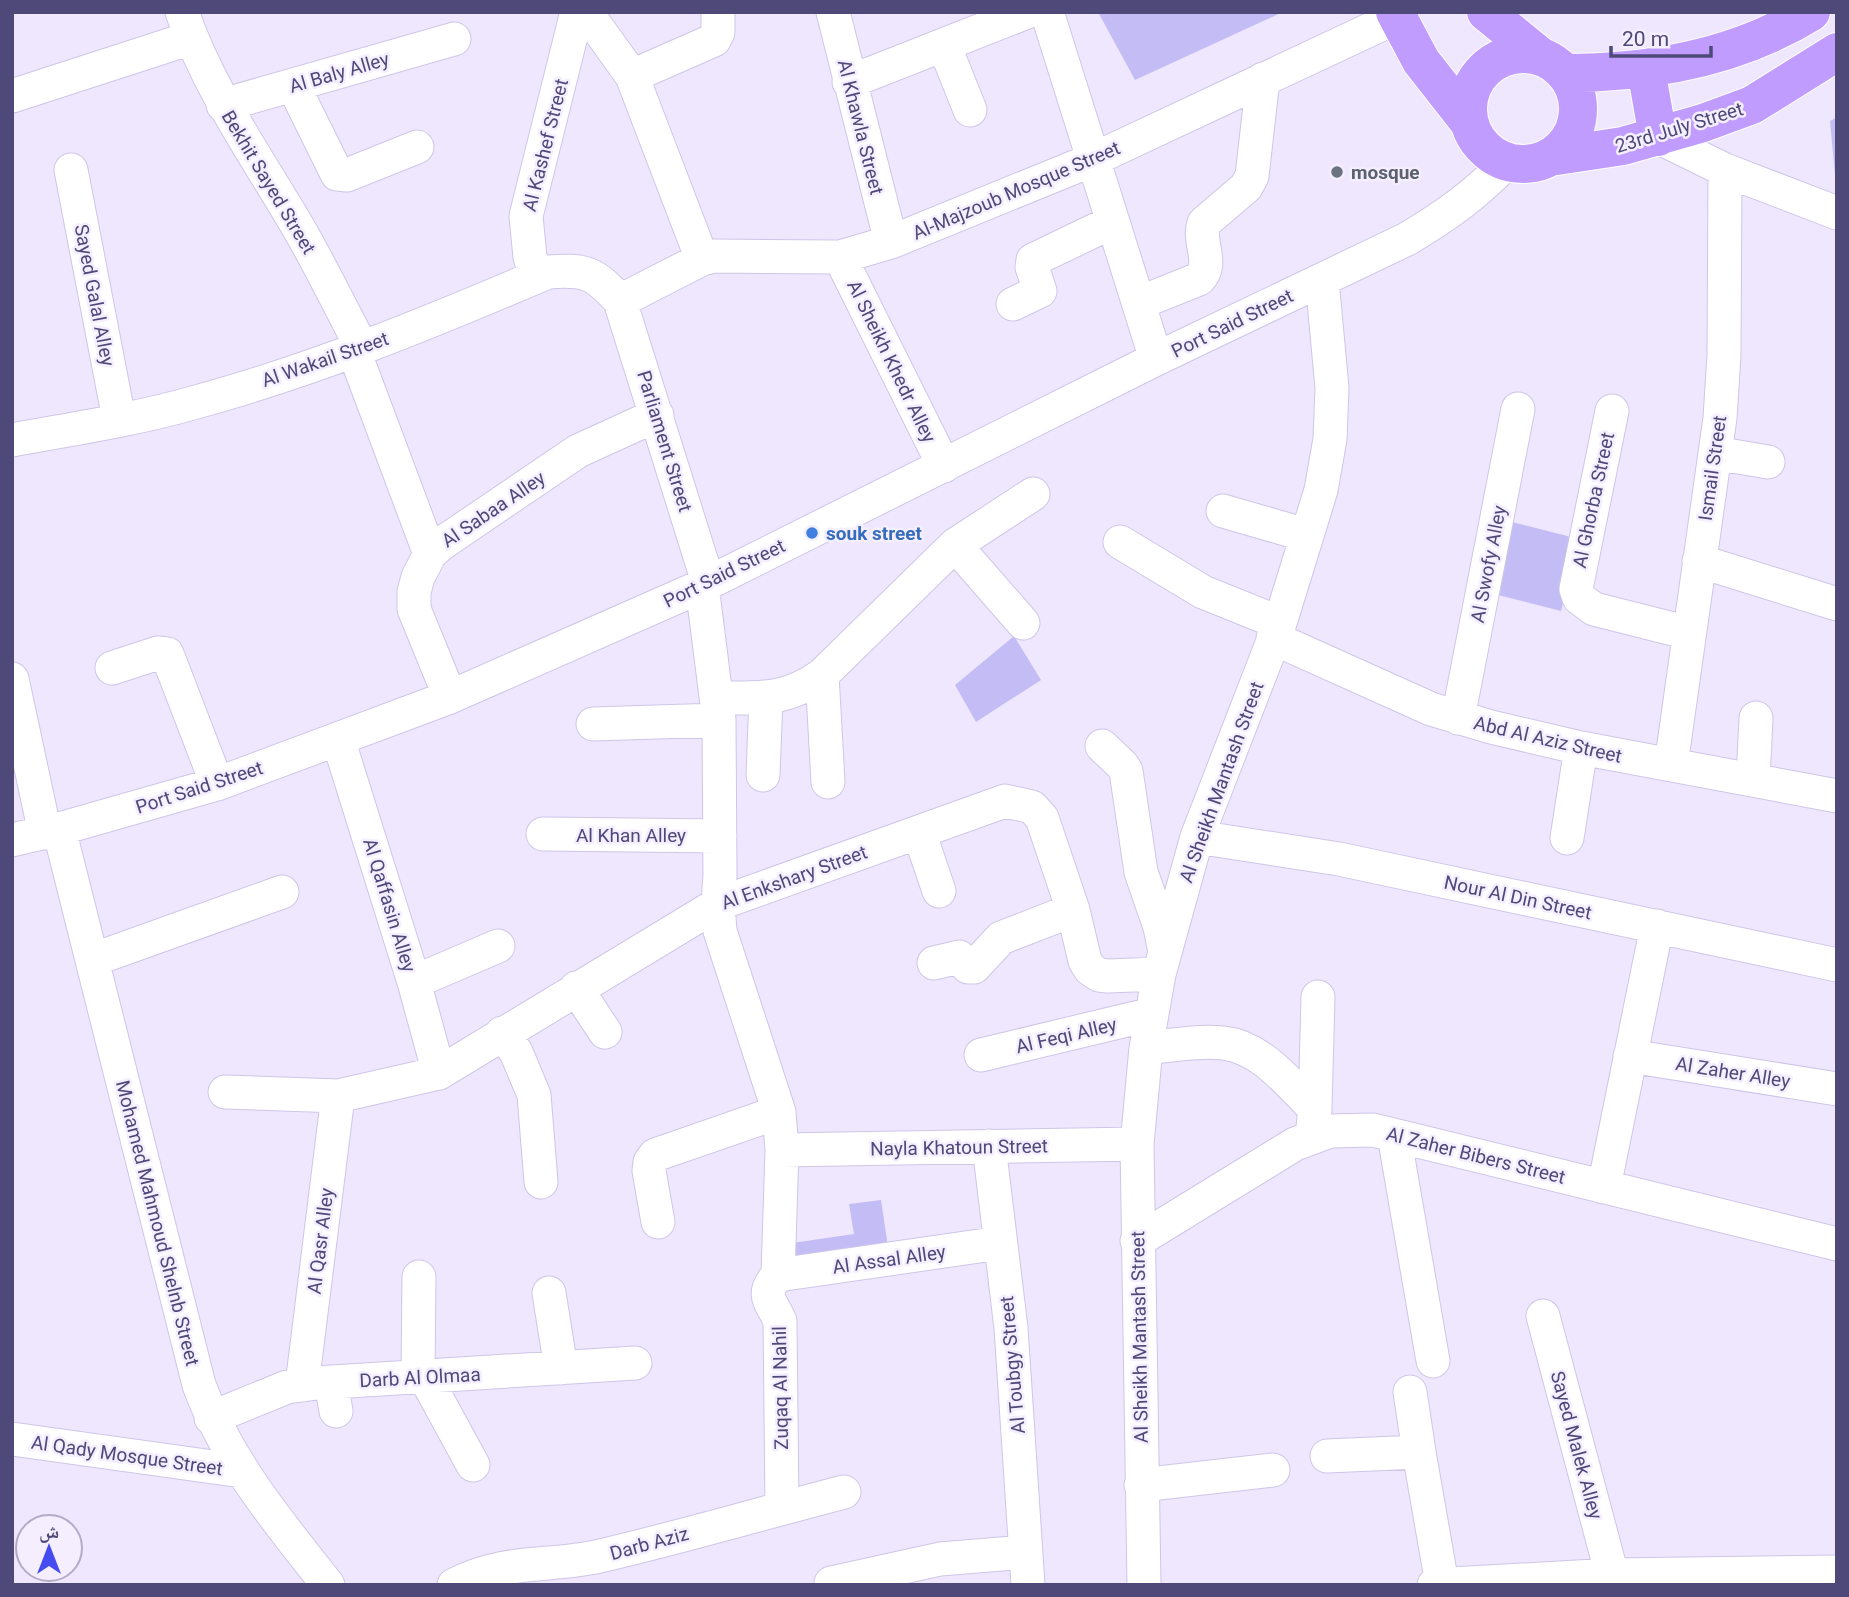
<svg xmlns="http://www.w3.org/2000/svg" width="1849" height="1597" font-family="Roboto,'Noto Naskh Arabic',sans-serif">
  <rect width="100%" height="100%" fill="#efe7fe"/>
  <path fill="#c4bdf5" d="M1098 12H1283L1135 80Z
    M1837 117V175H1835L1830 121Z
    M1512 522 1579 539 1561 611 1498 595Z
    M1014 636 1041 680 976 722 955 685Z
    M881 1200 889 1254 793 1267 792 1243 854 1234 849 1204Z"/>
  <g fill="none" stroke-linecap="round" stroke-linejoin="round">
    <defs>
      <path id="minor" d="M182 12C210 93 260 161 302 234 323 271 342 310 362 348
        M586 12 632 76 702 259
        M833 12 891 242
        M1047 12 1156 359
        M944 45 970 110
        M632 76 714 40 718 32V12
        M849 82 1027 12
        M293 85 337 174 347 175 417 147
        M12 96 191 38
        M223 105 454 39
        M1658 137 1725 170 1837 213
        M71 170 119 419
        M840 257 944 466
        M536 277 530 257 526 216 577 12
        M620 301 702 259 714 256 840 257 891 242 1092 160 1397 17
        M1139 303 1199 279C1215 263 1197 242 1204 223L1246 187 1252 176 1263 79
        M1013 304 1040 291 1032 267 1033 260 1112 222
        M354 351 430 554
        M1612 411 1576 589 1579 598 1594 609 1689 633
        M12 440C71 429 132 420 189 404 312 371 431 322 548 272 586 269 595 273 620 301L708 582
        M1715 453 1768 462
        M1223 511 1306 535
        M1120 542 1203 592 1280 623
        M955 545 1023 623
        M1699 561 1837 604
        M702 586 719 720 720 875 718 904 720 931 779 1112 782 1150 778 1275
        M1273 638 1431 709 1491 727 1581 748 1837 796
        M112 668 158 653 167 654 217 784
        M822 675 828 782
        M12 679 45 833
        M450 697 414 609V592L418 577 430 554 441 544 578 451 657 415
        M717 698C758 698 787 701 822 675L955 545 1033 494
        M1458 718 1518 409
        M593 724 719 720
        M338 739 414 982 439 1073
        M1102 746 1122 765 1126 771 1141 872 1160 927 1165 952
        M1671 765 1720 418 1724 355 1725 170
        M763 775 766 698
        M1753 780 1756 718
        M59 829 199 1385C227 1461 279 1523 328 1585
        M919 832 939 891
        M543 834 720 836
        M1197 837 1339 859 1837 965
        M1567 838 1581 748
        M12 840 59 829 217 784 450 697 702 586 1156 359 1407 239C1447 215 1474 196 1507 162
        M92 960 282 892
        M934 963 959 957 968 967H974L1001 938 1073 910
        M414 982 498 946
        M576 988 605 1032
        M502 1033 516 1052 534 1095 541 1182
        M1146 1048C1169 1046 1201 1040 1223 1043 1262 1047 1289 1084 1315 1109L1312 1136
        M981 1055 1152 1014
        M1630 1056 1837 1089
        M225 1092 338 1096 439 1073 718 904 1005 801 1032 807 1042 818 1073 910 1085 961 1090 969 1099 975 1108 976 1159 974
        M1315 1109 1318 997
        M1394 1135 1433 1361
        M989 1146 1011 1328 1028 1585
        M782 1150 1137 1144
        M1604 1187 1657 926
        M658 1222 649 1171 650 1162 655 1155 779 1112
        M1137 1241 1295 1144 1330 1131 1373 1130 1837 1244
        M778 1275C759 1295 772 1302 780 1321L782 1508
        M778 1275 1000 1243
        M549 1293 561 1368
        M1543 1316 1612 1575
        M425 1377 473 1465
        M418 1378 419 1277
        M331 1382 336 1411
        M302 1385 338 1096
        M1410 1392 1419 1452
        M211 1418 287 1387 317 1383 635 1363
        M12 1439 242 1471
        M1327 1456 1419 1452 1442 1584
        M1141 1485 1273 1470
        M831 1583 940 1559 1025 1552
        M454 1585C507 1558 546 1568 600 1556 682 1537 763 1513 844 1492
        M1144 1585 1137 1144 1146 1048 1159 974 1197 837 1280 623 1321 490 1330 439 1332 388 1322 280
        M1434 1585 1612 1575 1837 1572"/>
      <path id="major" d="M1395 12 1421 61 1468 121
        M1486 12 1540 56
        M1468 109a55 55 0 1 1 110 0a55 55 0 1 1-110 0Z
        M1646 69 1658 137
        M1565 73C1650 73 1737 58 1811 12
        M1550 157 1623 146 1703 123 1752 105 1837 52"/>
    </defs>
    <use href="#minor" stroke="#cec6e8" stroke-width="35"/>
    <use href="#major" stroke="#fff" stroke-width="40"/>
    <use href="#minor" stroke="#fff" stroke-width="33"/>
    <use href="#major" stroke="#c19cff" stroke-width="38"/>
  </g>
  <circle fill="#6b7280" stroke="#f4eeff" stroke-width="2.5" cx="1337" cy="172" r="7"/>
  <circle fill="#3f7fe0" stroke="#f4eeff" stroke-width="2.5" cx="812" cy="533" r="7"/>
  <g text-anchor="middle" stroke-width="5" stroke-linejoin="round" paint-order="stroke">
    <g font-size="19" fill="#4e4979" stroke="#f4eeff">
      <text transform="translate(339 72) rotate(-16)" y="7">Al Baly Alley</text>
      <text transform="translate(861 127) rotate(76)" y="7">Al Khawla Street</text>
      <text transform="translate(1679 127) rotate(-17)" y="7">23rd July Street</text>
      <text transform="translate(545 145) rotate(-76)" y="7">Al Kashef Street</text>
      <text transform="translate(269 182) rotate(59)" y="7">Bekhit Sayed Street</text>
      <text transform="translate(1016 190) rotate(-23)" y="7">Al-Majzoub Mosque Street</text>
      <text transform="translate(95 295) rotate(79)" y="7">Sayed Galal Alley</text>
      <text transform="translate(1232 323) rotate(-26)" y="7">Port Said Street</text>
      <text transform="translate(325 359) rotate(-19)" y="7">Al Wakail Street</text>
      <text transform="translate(892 361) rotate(64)" y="7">Al Sheikh Khedr Alley</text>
      <text transform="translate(665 441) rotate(73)" y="7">Parliament Street</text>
      <text transform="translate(1712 468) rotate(-82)" y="7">Ismail Street</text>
      <text transform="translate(1593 500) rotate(-78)" y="7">Al Ghorba Street</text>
      <text transform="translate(493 509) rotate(-34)" y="7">Al Sabaa Alley</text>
      <text transform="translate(1488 564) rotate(-79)" y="7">Al Swofy Alley</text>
      <text transform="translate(724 573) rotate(-26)" y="7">Port Said Street</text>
      <text transform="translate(1548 739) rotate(13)" y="7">Abd Al Aziz Street</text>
      <text transform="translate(1221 782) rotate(-70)" y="7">Al Sheikh Mantash Street</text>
      <text transform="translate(199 787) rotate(-18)" y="7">Port Said Street</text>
      <text x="631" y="842">Al Khan Alley</text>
      <text transform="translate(794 877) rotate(-20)" y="7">Al Enkshary Street</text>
      <text transform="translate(1518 897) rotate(12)" y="7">Nour Al Din Street</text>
      <text transform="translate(390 905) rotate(73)" y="7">Al Qaffasin Alley</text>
      <text transform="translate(1066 1035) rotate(-13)" y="7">Al Feqi Alley</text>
      <text transform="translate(1733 1072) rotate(9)" y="7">Al Zaher Alley</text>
      <text transform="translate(959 1147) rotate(-1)" y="7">Nayla Khatoun Street</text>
      <text transform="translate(1476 1155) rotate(14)" y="7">Al Zaher Bibers Street</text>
      <text transform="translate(158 1223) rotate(76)" y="7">Mohamed Mahmoud Shelnb Street</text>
      <text transform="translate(320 1241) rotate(-83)" y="7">Al Qasr Alley</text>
      <text transform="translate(889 1259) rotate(-8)" y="7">Al Assal Alley</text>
      <text transform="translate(1139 1337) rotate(-91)" y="7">Al Sheikh Mantash Street</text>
      <text transform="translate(1012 1365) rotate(-95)" y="7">Al Toubgy Street</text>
      <text transform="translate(420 1377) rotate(-3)" y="7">Darb Al Olmaa</text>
      <text transform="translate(780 1388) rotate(-91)" y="7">Zuqaq Al Nahil</text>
      <text transform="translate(1577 1445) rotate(75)" y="7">Sayed Malek Alley</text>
      <text transform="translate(127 1455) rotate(8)" y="7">Al Qady Mosque Street</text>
      <text transform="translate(649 1543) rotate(-15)" y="7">Darb Aziz</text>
    </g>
    <g font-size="19" font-weight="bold" fill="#5b616d" stroke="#f4eeff" text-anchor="start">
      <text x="1351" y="179">mosque</text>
    </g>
    <g font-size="19" font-weight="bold" fill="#366cbe" stroke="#f4eeff" text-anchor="start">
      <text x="826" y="540">souk street</text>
    </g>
  </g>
  <rect width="1849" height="1597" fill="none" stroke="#4e4979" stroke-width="28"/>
  <g transform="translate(49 1548)"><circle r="33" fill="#f4eeff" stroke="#b2acc9" stroke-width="2"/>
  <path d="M0-5L12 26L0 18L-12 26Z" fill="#454bee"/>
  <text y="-10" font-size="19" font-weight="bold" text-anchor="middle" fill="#4e4979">ش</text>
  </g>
  <path d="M1611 46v10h100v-10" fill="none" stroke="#4e4979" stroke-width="3.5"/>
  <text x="1622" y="46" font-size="21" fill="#4e4979" stroke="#f4eeff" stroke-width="5" paint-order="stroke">20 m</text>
</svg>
